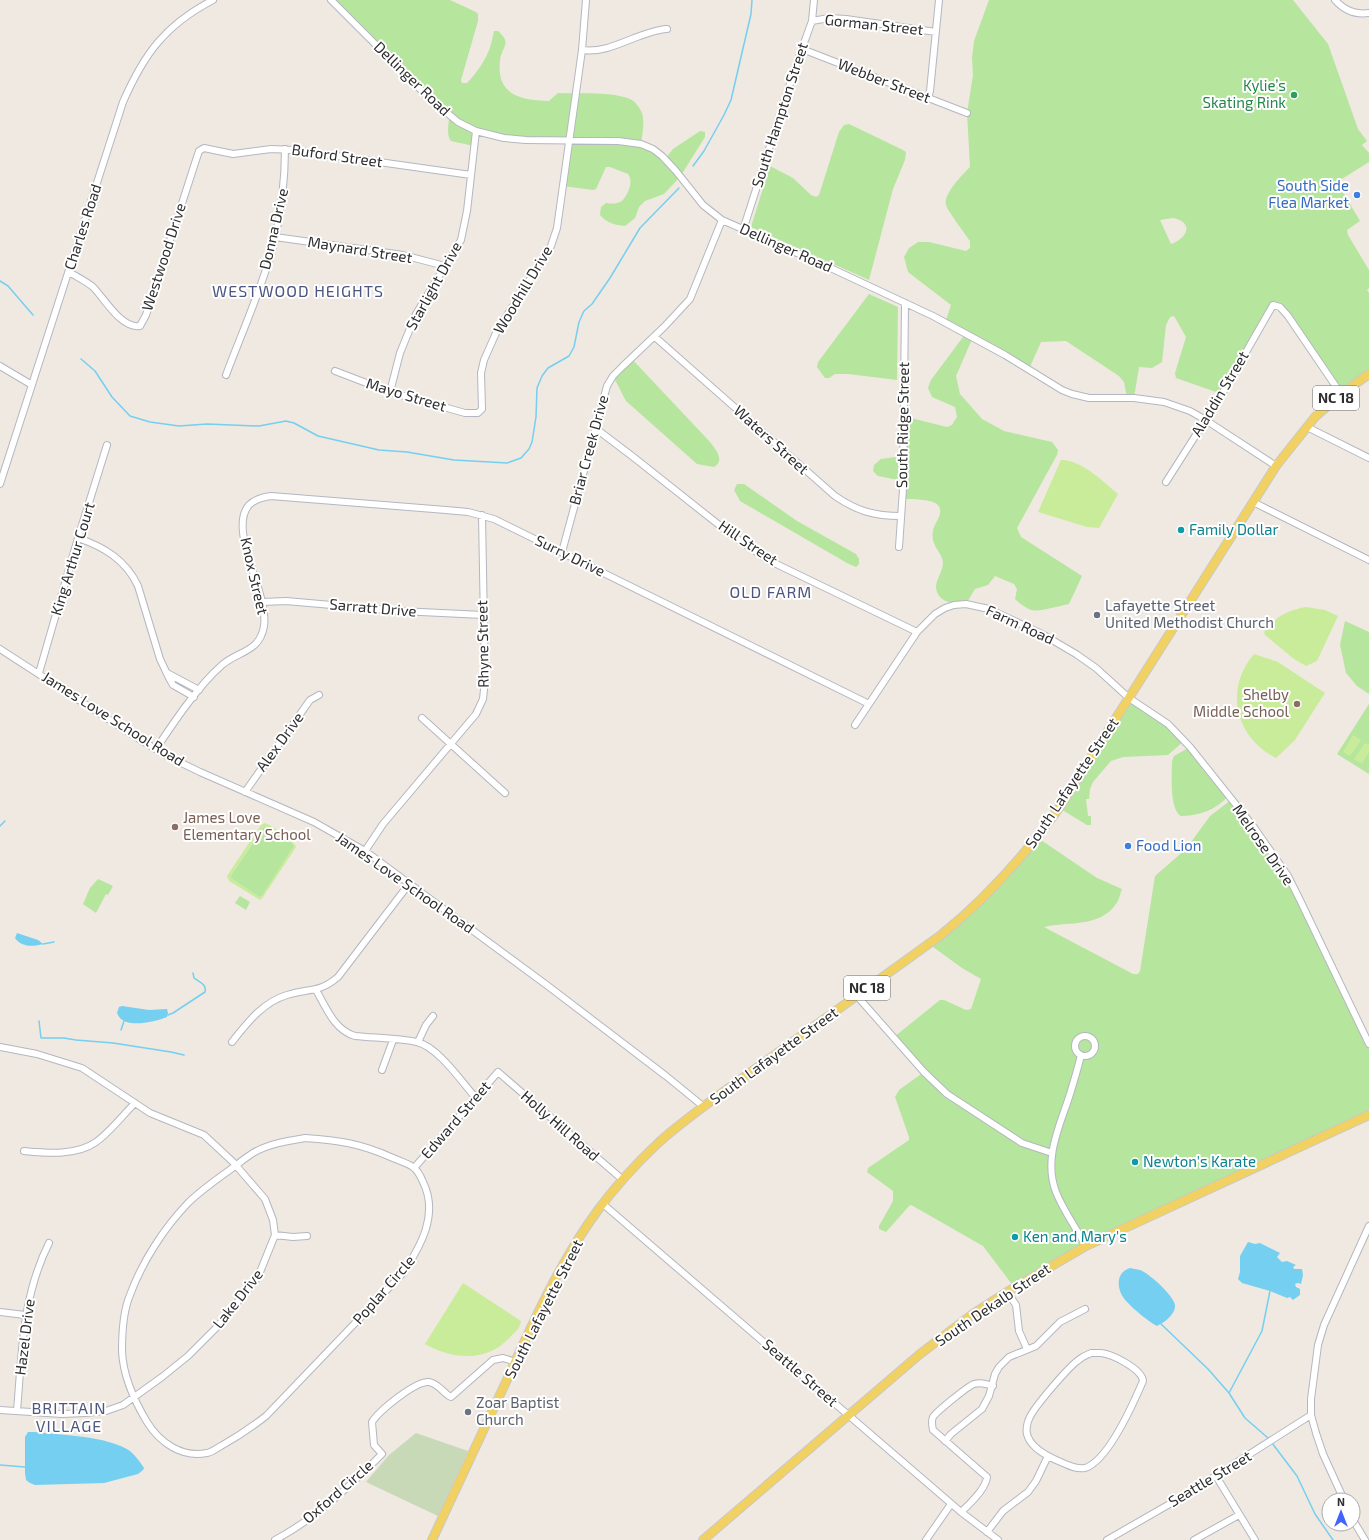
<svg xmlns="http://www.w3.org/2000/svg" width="1369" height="1540" font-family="'Exo 2',sans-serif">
  <rect width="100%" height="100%" fill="#efe9e1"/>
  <path fill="#b6e59e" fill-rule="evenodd" d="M331 0H450L476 12 478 14V21L461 80 462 83H467C476 74 488 57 491 44 492 40 493 36 494 31H498C513 44 501 47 500 61 496 96 522 100 549 101L558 93C579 94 611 91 630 99 635 101 640 108 642 113 645 122 642 135 641 144L665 159 673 149 700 131 705 132V137L680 177 664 194 645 201 639 207 635 218 625 226C615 225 607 223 600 215L601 207 606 203C612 204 617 204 622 201 628 195 634 181 628 174L610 167H606L596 189 593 190 563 186 569 141 526 140 476 131 474 146 451 141C446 135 449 124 449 117Z
    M989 0H1293L1328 44 1358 129 1367 141 1362 145 1369 153V162L1337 182 1360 221 1347 230 1348 235 1369 270V288L1367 290 1369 293V374L1341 394 1288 316 1274 305 1222 394 1176 378 1175 373 1186 337 1174 316 1170 317 1166 325 1162 362 1152 368 1139 367 1134 398H1127L1124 382 1119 376 1066 341 1041 342 1029 369 973 337 956 376 960 394 982 419 1004 431 1052 442 1058 450 1057 455 1017 528 1021 537 1082 576 1069 604C1059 606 1040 612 1031 610 1026 608 1019 603 1015 599L1017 589 1014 584 995 576 988 585 975 589 966 604C954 605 936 602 936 586 937 578 943 571 943 562 942 552 930 545 933 531 934 523 945 513 938 505 933 499 910 499 902 499L903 481 878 476 873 471 874 465 881 459 903 456V416L947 427 952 425 957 417 955 407 932 397 928 388 931 380 966 333 945 323 951 305 908 272 904 257 909 248 918 242H929L966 251 970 248V241C966 235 947 210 946 205 943 194 963 174 970 167L967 113 973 75 972 58 974 41ZM1173 218C1194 222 1188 238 1171 244L1160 220Z
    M849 124 903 150 906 152 905 160 893 189 869 280 751 227 770 166 793 178 811 195 816 197 819 195 839 132 844 125Z
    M869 294 898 307 897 380 848 374H835L829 378H825L817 367 818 362Z
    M630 357 710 442C716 450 725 460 714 467L697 464 626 401 613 376Z
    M737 484H744L797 521 856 554 859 559V564L856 567 847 563 740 501 734 490Z
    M1345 621 1369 632V694L1357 686 1346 673 1340 645Z
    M1129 698 1185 740 1168 755 1123 757 1111 761 1093 782 1090 789 1089 799H1086L1088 816H1091V825H1087L1059 808Z
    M1369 704V774L1337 754Z
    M1190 747 1228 796C1216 810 1199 816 1181 816 1169 809 1172 774 1172 761L1174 756Z
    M1231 800 1281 866 1369 1044V1115L1131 1224 1014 1287 983 1246 913 1206 910 1205 886 1232 879 1229V1226L893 1201V1191L867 1172 868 1168 909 1140V1137L895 1097 899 1090 924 1072 894 1037 940 1000H944L966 1010 971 1009 981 979 962 968 929 944 941 935 1038 838 1097 878 1122 889C1120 894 1119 900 1116 904 1099 928 1069 921 1044 927L1133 974H1138L1140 971 1155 876 1186 849 1210 816Z
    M264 826 268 827 292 843 294 846 262 896 259 897 232 879 230 877Z
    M98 879 113 886 108 895 106 894 96 913 83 904 90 888Z
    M240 896 250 902 246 910 235 903Z"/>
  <path fill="#c8d9b8" d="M416 1433 468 1451 438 1516 366 1482 389 1455Z"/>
  <path fill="#c9ec9a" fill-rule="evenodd" d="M1061 460C1080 459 1104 482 1118 494L1099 528 1087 527 1038 512Z
    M1306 607 1325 610 1338 616 1317 661 1306 666 1294 659 1265 635 1264 632C1275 617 1288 610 1306 607Z
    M1254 654 1278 662 1325 693 1295 740 1276 758C1235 737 1224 689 1254 654Z
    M1353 735 1361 740 1350 756 1343 752Z
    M1365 743 1369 745V752L1362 764 1354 759Z
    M265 823C272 826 294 840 296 847L263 897 260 900 229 881 227 876 261 825ZM265 826 292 843 294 846 262 896 259 897 232 879 230 877 263 827Z
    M463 1283 521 1321 520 1325 518 1329C511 1336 505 1343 497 1348 474 1362 446 1356 425 1344Z"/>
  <path fill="#75cff0" d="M17 933 38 940 43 944C33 947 21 947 15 938Z
    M122 1006 149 1010 167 1009 168 1013 167 1017C154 1022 123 1030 117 1013L119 1007Z
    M1248 1242 1255 1244 1260 1243 1280 1253 1277 1257 1282 1262 1287 1261 1296 1265 1293 1267 1294 1269H1302L1303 1275 1301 1284 1298 1283 1295 1284 1296 1287 1300 1289V1295L1293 1300 1290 1297 1287 1298 1270 1291 1242 1283 1238 1279 1240 1272V1256Z
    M1130 1268C1133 1269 1137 1269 1140 1270 1149 1273 1174 1296 1175 1305 1176 1314 1164 1323 1157 1326 1149 1322 1128 1305 1123 1297 1116 1286 1117 1272 1130 1268Z
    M28 1432H35C62 1435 108 1436 130 1451 136 1456 140 1462 144 1468L143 1470 138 1474 104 1483 35 1485 30 1483 26 1480 25 1473V1437Z"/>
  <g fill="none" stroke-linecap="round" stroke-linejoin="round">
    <path stroke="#75cff0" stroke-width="1.5" d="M693 166 704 151 724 115 731 100 751 14 752 0
      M0 281 8 286 33 315
      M81 359 95 371 112 397 130 416 150 422 179 426 207 424 259 426 286 421 294 423 318 436 379 450 407 452 454 460 507 463 521 458 529 449 532 442 536 417 537 388 542 376 548 368 569 356 574 347 579 322 584 311 592 304 610 278 640 228 679 188
      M0 826 5 821
      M43 944 54 942
      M168 1015 173 1013 205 992C207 984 199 982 194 978L193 973
      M39 1021 41 1038H64L76 1040 113 1043 171 1052 184 1055
      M121 1030 124 1021
      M1161 1324 1208 1369 1229 1393 1245 1418 1268 1438
      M1229 1393 1262 1331 1270 1291
      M1272 1443 1297 1476 1315 1514 1333 1540
      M0 1465 25 1467"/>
    <defs>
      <path id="minor" d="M331 0 428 97 458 122 476 131 504 138 526 140 618 141 641 144 653 149 662 156 676 171 703 205 722 220 822 264 933 316 1005 355 1062 390 1072 394 1089 398H1134L1164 402 1190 411 1204 419 1276 466
        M1335 0C1344 10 1356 15 1369 13
        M812 21 829 18 846 19 936 32
        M802 49 967 113
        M582 50C612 54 638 31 667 29
        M928 97 930 91 939 0
        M743 230 796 65 812 21 814 0
        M275 237 403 255 445 266
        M69 272C77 277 86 281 93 287 105 299 121 329 140 326L146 315 196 160 199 151 204 148 233 154 271 149 294 150 471 175
        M655 337 835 496C857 511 874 516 901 516
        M0 366 32 385
        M335 371 390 392 465 413H478L482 409 481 373 484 360 496 333 551 246 557 228 582 50 586 0
        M226 375C242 332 263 286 274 243 281 212 285 180 285 149
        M390 392 400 353 416 314 461 240 467 211 476 131
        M1307 427 1369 458
        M595 428 632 456 733 536 768 560 917 632
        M1166 482 1222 394 1273 305 1280 307 1288 316 1341 394
        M0 484 123 102C144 54 165 25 213 0
        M1253 502 1369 560
        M78 538C104 547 126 560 138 586L160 659 169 678 173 685 194 697
        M899 547 903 489 905 303
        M562 552 607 386 613 376 623 366 664 327 690 299 722 220
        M262 602 286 601 400 611 483 615
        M0 649 139 739 169 757 200 772 314 822 365 851 548 986 666 1076 704 1107
        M39 673 78 538 107 445
        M167 673 199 690
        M422 718 505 793
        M855 725 917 632 935 614 945 608 954 605 966 604 989 609 1042 634 1076 654 1096 668 1129 698 1168 724 1190 747 1253 826 1288 876 1300 900 1369 1044
        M156 749C174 722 198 686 222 665 238 651 260 652 264 626 269 593 227 530 249 505 254 500 263 497 271 496L446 510 468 512 494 519 869 704
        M245 792 310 700 319 695
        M365 851 383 824 476 714 483 699 485 680 482 515
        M316 990C326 1007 334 1030 355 1036 375 1038 397 1038 417 1042 438 1047 461 1081 475 1097
        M857 996 924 1072 947 1094 1022 1143 1052 1153
        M1075 1046a10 10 0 1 1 20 0a10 10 0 1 1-20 0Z
        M232 1042C247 1023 263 1002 287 995 310 988 319 993 338 977L409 884
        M418 1042 426 1025 433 1016
        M0 1047 37 1054 82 1068 150 1113 204 1135 233 1162 265 1199 273 1220 275 1235 258 1277 218 1326 188 1356 162 1377 123 1405 106 1411 85 1413 62 1414 0 1410
        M1081 1055C1078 1068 1074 1081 1070 1094 1060 1126 1043 1158 1056 1192 1063 1210 1076 1228 1086 1246
        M382 1070 393 1040
        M305 1138C339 1140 362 1144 393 1158 400 1161 407 1163 413 1167 417 1170 421 1177 423 1182 439 1214 421 1246 403 1273L266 1416C252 1427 237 1437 221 1446 217 1448 212 1452 207 1453 182 1458 160 1443 147 1422 135 1402 123 1375 122 1351 122 1333 123 1311 130 1295 142 1262 164 1228 188 1203 201 1190 216 1180 231 1169 238 1164 245 1158 253 1153 268 1144 287 1141 305 1138Z
        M24 1151C47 1153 76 1156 96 1142 110 1132 122 1116 135 1103
        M414 1168 498 1072 623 1180
        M603 1204 961 1512 998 1540
        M275 1235 293 1237 307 1236
        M1007 1292 1016 1305 1019 1331 1027 1349
        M0 1312 25 1315
        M1091 1353C1094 1353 1098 1353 1101 1353 1112 1354 1142 1369 1143 1381 1134 1402 1108 1461 1085 1468 1075 1470 1064 1463 1056 1460 1045 1455 1030 1447 1027 1434 1026 1430 1027 1423 1029 1419 1033 1408 1070 1365 1080 1359 1083 1356 1087 1355 1091 1353Z
        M17 1411C22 1352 22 1297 49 1243
        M945 1441 951 1434 982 1409 989 1396 995 1374 999 1367 1009 1357 1036 1346 1060 1322 1085 1309
        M1216 1476 1255 1540
        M1344 1500 1323 1454 1316 1433 1311 1415V1399L1318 1345 1324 1325 1369 1226
        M961 1512C970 1504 986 1488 987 1477L933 1430C932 1425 931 1421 933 1417 936 1412 968 1386 974 1384 980 1382 986 1384 993 1386
        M1353 1520 1365 1540
        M987 1532 1003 1511 1028 1492 1036 1481 1048 1456
        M275 1540C316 1518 350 1486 382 1454L374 1445 372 1422C379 1411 415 1381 429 1382 437 1383 443 1392 449 1396L451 1397 493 1360 503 1358 516 1362
        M926 1540 951 1504
        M1107 1540 1187 1494 1311 1415
        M1194 1540 1239 1515"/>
      <path id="major" d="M432 1540C456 1488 481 1436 505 1384 532 1325 559 1263 598 1210 615 1187 635 1165 656 1145 674 1128 695 1113 715 1098L941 935C987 898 1025 855 1059 808L1276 466 1315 417 1341 394 1369 374
        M703 1540 920 1354 973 1314 1007 1292 1086 1246 1369 1115"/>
    </defs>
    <use href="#minor" stroke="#b4b7c1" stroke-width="8"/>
    <use href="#major" stroke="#c9c9c9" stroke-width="10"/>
    <use href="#minor" stroke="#fff" stroke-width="6"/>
    <use href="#major" stroke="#f2d163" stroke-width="8"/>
  </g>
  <circle fill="#2e9e5b" stroke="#fff" stroke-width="1.5" cx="1294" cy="95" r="4"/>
  <g fill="#3f7fe0" stroke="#fff" stroke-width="1.5">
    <circle cx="1357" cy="195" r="4"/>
    <circle cx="1128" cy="846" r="4"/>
  </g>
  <g fill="#0f9aa8" stroke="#fff" stroke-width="1.5">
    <circle cx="1181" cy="530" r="4"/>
    <circle cx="1135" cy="1162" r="4"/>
    <circle cx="1015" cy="1237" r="4"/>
  </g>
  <g fill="#6b7280" stroke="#fff" stroke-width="1.5">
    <circle cx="1097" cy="615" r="4"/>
    <circle cx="468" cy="1412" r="4"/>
  </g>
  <g fill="#8d6e63" stroke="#fff" stroke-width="1.5">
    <circle cx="1297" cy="704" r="4"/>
    <circle cx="175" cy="827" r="4"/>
  </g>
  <g text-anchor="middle" stroke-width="4" stroke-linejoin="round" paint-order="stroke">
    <g fill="#fff" stroke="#6d6d6d" stroke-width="1">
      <rect x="1313" y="386" width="46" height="24" rx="3"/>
      <rect x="844" y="976" width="46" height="24" rx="3"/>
    </g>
    <g font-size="14" font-weight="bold" fill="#2e2e2e">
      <text x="1336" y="403">NC 18</text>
      <text x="867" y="993">NC 18</text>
    </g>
    <g font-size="15" fill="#2e2e2e" stroke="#fff">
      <text transform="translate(874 25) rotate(6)" y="5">Gorman Street</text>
      <text transform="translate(412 79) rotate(44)" y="5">Dellinger Road</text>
      <text transform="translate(884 81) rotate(21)" y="5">Webber Street</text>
      <text transform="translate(780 115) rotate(-72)" y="5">South Hampton Street</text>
      <text transform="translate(337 156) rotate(8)" y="5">Buford Street</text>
      <text transform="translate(83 227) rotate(-72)" y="5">Charles Road</text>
      <text transform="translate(274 229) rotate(-77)" y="5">Donna Drive</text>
      <text transform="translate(786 248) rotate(24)" y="5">Dellinger Road</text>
      <text transform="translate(360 250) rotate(9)" y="5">Maynard Street</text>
      <text transform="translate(164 257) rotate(-72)" y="5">Westwood Drive</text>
      <text transform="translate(434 286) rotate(-61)" y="5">Starlight Drive</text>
      <text transform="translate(523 290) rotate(-59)" y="5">Woodhill Drive</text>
      <text transform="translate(1220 394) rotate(-59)" y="5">Aladdin Street</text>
      <text transform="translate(406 395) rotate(17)" y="5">Mayo Street</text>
      <text transform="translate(903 425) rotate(-89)" y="5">South Ridge Street</text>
      <text transform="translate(771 440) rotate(42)" y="5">Waters Street</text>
      <text transform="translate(589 450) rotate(-75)" y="5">Briar Creek Drive</text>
      <text transform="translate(748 543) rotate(34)" y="5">Hill Street</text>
      <text transform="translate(570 556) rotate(26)" y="5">Surry Drive</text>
      <text transform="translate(73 559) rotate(-73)" y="5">King Arthur Court</text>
      <text transform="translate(254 576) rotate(77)" y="5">Knox Street</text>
      <text transform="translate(373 608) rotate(5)" y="5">Sarratt Drive</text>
      <text transform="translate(1020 625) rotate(25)" y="5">Farm Road</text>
      <text transform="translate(483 644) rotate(-91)" y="5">Rhyne Street</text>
      <text transform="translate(113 719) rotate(32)" y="5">James Love School Road</text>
      <text transform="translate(280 742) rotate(-54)" y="5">Alex Drive</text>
      <text transform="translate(1072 783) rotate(-56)" y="5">South Lafayette Street</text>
      <text transform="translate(1263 845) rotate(55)" y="5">Melrose Drive</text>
      <text transform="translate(405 883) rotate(35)" y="5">James Love School Road</text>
      <text transform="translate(774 1056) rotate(-36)" y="5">South Lafayette Street</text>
      <text transform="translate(456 1120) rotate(-49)" y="5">Edward Street</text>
      <text transform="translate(560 1126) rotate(41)" y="5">Holly Hill Road</text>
      <text transform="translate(384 1290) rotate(-49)" y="5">Poplar Circle</text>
      <text transform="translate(238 1299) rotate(-52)" y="5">Lake Drive</text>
      <text transform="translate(993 1305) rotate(-34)" y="5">South Dekalb Street</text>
      <text transform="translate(544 1309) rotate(-63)" y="5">South Lafayette Street</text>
      <text transform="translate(25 1337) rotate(-83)" y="5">Hazel Drive</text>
      <text transform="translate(800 1373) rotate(41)" y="5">Seattle Street</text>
      <text transform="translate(1210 1479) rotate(-31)" y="5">Seattle Street</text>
      <text transform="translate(338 1492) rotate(-41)" y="5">Oxford Circle</text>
    </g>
    <g font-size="15" fill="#27864d" stroke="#fff" text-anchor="end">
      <text x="1286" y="91">Kylie’s<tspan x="1286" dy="17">Skating Rink</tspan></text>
    </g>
    <g font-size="15" fill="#366cbe" stroke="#fff" text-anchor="end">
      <text x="1349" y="191">South Side<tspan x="1349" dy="17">Flea Market</tspan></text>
      <text x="1136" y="851" text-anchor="start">Food Lion</text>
    </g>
    <g font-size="15" fill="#0d838f" stroke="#fff" text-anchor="start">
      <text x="1189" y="535">Family Dollar</text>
      <text x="1143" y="1167">Newton's Karate</text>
      <text x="1023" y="1242">Ken and Mary's</text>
    </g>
    <g font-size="15" fill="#5b616d" stroke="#fff" text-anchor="start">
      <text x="1105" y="611">Lafayette Street<tspan x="1105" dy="17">United Methodist Church</tspan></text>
      <text x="476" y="1408">Zoar Baptist<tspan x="476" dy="17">Church</tspan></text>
    </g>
    <g font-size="15" fill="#785e54" stroke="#fff" text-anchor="end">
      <text x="1289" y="700">Shelby<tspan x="1289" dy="17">Middle School</tspan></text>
      <text x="183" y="823" text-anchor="start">James Love<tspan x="183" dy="17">Elementary School</tspan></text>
    </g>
    <g font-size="16" letter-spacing="1" fill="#4d5680" stroke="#fff">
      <text x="298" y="297">WESTWOOD HEIGHTS</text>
      <text x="771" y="598">OLD FARM</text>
      <text x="69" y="1414">BRITTAIN<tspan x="69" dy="18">VILLAGE</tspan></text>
    </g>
  </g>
  <g transform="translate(1341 1512)"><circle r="19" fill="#ffffff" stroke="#ababab"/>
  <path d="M0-3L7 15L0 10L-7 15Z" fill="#4264fb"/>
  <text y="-6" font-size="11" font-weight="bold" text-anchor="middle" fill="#2e2e2e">N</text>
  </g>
</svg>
